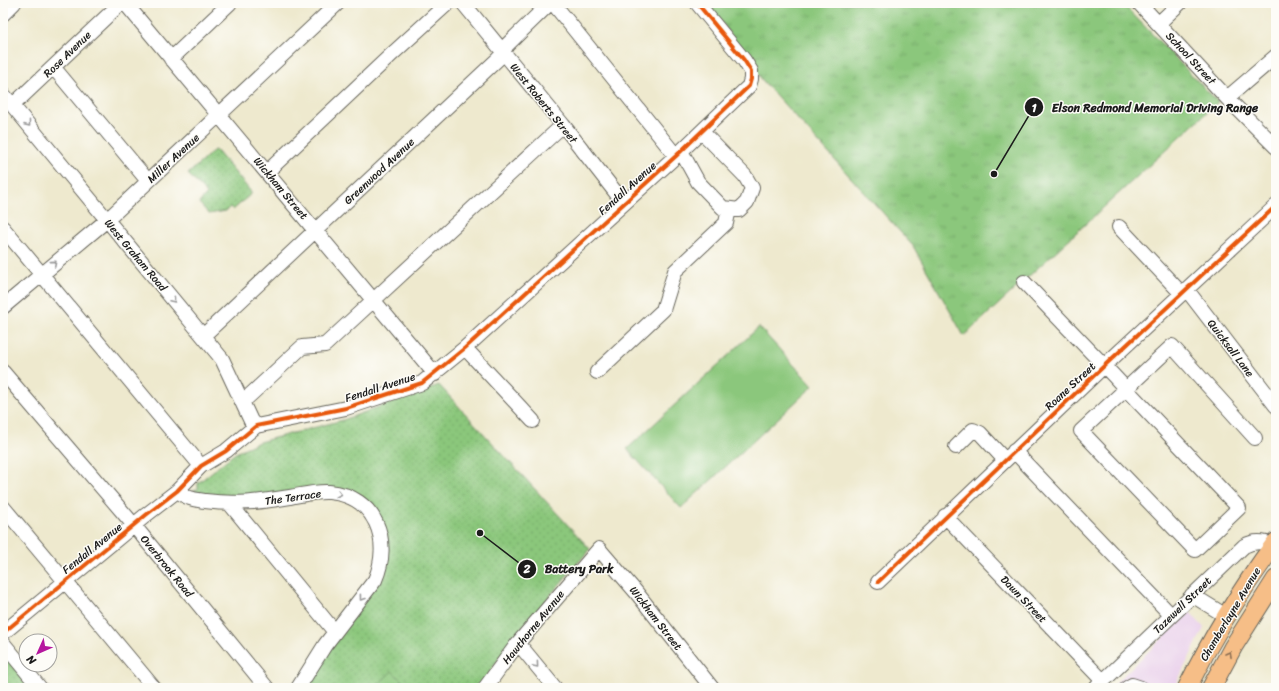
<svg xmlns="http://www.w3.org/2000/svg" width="1279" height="691" font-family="Sriracha,sans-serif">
  <defs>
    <pattern id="grass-tufts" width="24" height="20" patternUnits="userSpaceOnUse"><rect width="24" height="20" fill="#8bc77c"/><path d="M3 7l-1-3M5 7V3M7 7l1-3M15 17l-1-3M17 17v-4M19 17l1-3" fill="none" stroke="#77aa6b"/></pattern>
    <pattern id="park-dots" width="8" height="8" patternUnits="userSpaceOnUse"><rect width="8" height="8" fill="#8bc77c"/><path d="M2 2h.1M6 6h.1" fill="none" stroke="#77aa6b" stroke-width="1.8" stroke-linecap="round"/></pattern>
  </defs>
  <rect width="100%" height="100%" fill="#fdfcf7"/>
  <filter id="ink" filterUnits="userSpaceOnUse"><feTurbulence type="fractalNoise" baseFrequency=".025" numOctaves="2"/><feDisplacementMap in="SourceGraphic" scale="8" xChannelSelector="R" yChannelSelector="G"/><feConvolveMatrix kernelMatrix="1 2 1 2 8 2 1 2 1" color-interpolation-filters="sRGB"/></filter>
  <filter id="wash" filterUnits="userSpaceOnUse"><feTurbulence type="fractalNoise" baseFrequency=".012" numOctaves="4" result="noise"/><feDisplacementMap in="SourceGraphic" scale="16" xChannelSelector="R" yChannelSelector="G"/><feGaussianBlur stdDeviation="0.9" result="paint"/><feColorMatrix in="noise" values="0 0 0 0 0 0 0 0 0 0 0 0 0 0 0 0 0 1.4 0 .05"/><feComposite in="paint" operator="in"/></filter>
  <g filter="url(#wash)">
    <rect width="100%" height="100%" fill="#eee9ce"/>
    <path fill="#ead1ec" d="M1190 612 1204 628 1174 688H1110Z"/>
    <path fill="url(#grass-tufts)" stroke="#54724c" d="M708 3H1122L1218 102 964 336 913 246 763 81Z"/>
    <path fill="url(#park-dots)" stroke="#54724c" d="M214 150 217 151 252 193 233 210 230 207 226 211 209 214 199 203 207 194 188 174Z
      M439 385 590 549 511 641 479 688H305L323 658 377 584 386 540 352 494 229 498 196 493 194 490 198 489V483L234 454 245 448 259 442 343 420Z
      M3 653 32 688H3Z"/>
    <path fill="#8bc77c" stroke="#54724c" d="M759 327 813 386 681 508 627 449Z
      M392 671 409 688H375Z"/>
  </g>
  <g filter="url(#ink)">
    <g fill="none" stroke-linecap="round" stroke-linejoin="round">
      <defs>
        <path id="minor" d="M125 3 435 374
          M463 3 563 125 624 203
          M553 3 676 156
          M1139 3 1227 98 1276 147
          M3 14 14 3
          M1159 23 1180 3
          M171 59 230 3
          M54 68 148 181
          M3 94 222 359 251 421 256 426
          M1227 98 1276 56
          M13 105 121 3
          M681 151 698 182 723 208 739 210 747 202 752 188 745 176 702 132
          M267 172 391 55 448 3
          M1119 227 1182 294
          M3 228 201 466
          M1024 282 1113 375 1126 389 1239 508 1195 550 1081 431 1172 346 1255 438
          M1187 290 1276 406
          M3 307 107 220 338 3
          M203 336 499 58 507 45 550 3
          M465 348 533 421
          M3 372 127 517 267 688
          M597 372 663 310 675 271 726 223 729 209
          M241 399 248 397 302 347 325 345 563 125
          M956 447 973 430 980 433 1005 460
          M1014 451 1171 615
          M177 491C181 493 186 497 190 498 195 500 200 500 205 501 235 505 260 502 290 497 302 495 316 491 329 492 376 496 392 541 375 580L325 645 298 688
          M230 504 335 632
          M3 507 154 688
          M945 516 1103 681
          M878 582 1104 366 1276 206
          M1192 595 1226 616
          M3 633 146 515 177 491 201 466 226 451 256 426 346 408 422 383 465 348 676 156 749 86 751 79V71L744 60 697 3
          M3 643 40 688
          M518 643 555 688
          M485 688 518 643 599 549 636 592 712 688
          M1096 688 1244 546C1255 540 1265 541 1276 547
          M1127 688 1132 685 1141 688"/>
        <path id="major" d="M1187 688C1212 637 1242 588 1276 542
          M1211 688 1233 647 1276 579"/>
      </defs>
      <use href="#minor" stroke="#66645a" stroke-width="16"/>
      <use href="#major" stroke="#66645a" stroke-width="20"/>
      <use href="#minor" stroke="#fff" stroke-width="14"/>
      <use href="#major" stroke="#f6be87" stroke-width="18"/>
      <defs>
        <path id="cycleway" d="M878 582 1104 366 1276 206
          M3 633 146 515 177 491 201 466 226 451 256 426 346 408 422 383 465 348 676 156 749 86 751 79V71L744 60 697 3"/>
      </defs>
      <use href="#cycleway" stroke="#fdfcf7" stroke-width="6"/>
      <use href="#cycleway" stroke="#e8590c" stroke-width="4"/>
    </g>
    <defs><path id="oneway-chevron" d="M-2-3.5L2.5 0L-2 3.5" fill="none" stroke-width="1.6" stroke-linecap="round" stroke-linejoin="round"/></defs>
    <g stroke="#999">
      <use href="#oneway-chevron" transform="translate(28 124) rotate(51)"/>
      <use href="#oneway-chevron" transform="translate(54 263) rotate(-40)"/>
      <use href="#oneway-chevron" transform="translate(173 300) rotate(50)"/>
      <use href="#oneway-chevron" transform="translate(339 494) rotate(14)"/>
      <use href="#oneway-chevron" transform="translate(362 598) rotate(127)"/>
      <use href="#oneway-chevron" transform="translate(536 665) rotate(50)"/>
    </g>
    <use stroke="#896d52" href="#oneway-chevron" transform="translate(1229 654) rotate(-61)"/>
  </g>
  <g text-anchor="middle" stroke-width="3" stroke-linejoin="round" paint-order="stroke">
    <g font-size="11" fill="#1c1c1c" stroke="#fdfcf7">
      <text transform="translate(67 54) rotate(-44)" y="4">Rose Avenue</text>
      <text transform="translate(1191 58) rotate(47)" y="4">School Street</text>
      <text transform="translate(544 103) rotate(51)" y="4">West Roberts Street</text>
      <text transform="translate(173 158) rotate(-43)" y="4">Miller Avenue</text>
      <text transform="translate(379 171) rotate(-43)" y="4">Greenwood Avenue</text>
      <text transform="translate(281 188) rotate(50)" y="4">Wickham Street</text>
      <text transform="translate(627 188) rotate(-42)" y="4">Fendall Avenue</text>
      <text transform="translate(136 255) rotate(50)" y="4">West Graham Road</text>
      <text transform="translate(1231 348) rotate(53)" y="4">Quicksall Lane</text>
      <text transform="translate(1070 386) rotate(-43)" y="4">Roane Street</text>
      <text transform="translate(380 387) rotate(-18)" y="4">Fendall Avenue</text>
      <text transform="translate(293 497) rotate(-8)" y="4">The Terrace</text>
      <text transform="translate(92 548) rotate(-39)" y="4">Fendall Avenue</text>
      <text transform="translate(167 566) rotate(51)" y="4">Overbrook Road</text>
      <text transform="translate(1024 599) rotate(46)" y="4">Dawn Street</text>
      <text transform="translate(1182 605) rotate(-44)" y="4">Tazewell Street</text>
      <text transform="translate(1230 614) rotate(-59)" y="4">Chamberlayne Avenue</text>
      <text transform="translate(656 618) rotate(52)" y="4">Wickham Street</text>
      <text transform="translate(533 627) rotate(-51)" y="4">Hawthorne Avenue</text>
    </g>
  </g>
  <path fill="none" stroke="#1c1c1c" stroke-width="1.5" d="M994 174L1034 107M480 533L527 569"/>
  <g fill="#1c1c1c" stroke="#fdfcf7" stroke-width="1.5">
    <circle cx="994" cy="174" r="4"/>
    <circle cx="480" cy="533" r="4"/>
    <circle cx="1034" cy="107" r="10"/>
    <circle cx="527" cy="569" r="10"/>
  </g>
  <g font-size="12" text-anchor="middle" font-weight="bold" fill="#fff">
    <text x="1034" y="112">1</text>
    <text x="527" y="573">2</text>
  </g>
  <g font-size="12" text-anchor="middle" font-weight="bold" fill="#1c1c1c" stroke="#fdfcf7" stroke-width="3" stroke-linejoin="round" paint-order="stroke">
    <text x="1155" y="112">Elson Redmond Memorial Driving Range</text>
    <text x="579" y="573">Battery Park</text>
  </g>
  <rect width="1279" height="691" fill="none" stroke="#fdfcf7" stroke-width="16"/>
  <g transform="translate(38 653) rotate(225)"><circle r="19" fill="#fdfcf7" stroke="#a3a29f"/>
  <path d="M0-3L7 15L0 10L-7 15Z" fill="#b5179e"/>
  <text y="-6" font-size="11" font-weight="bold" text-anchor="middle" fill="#1c1c1c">N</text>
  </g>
</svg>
